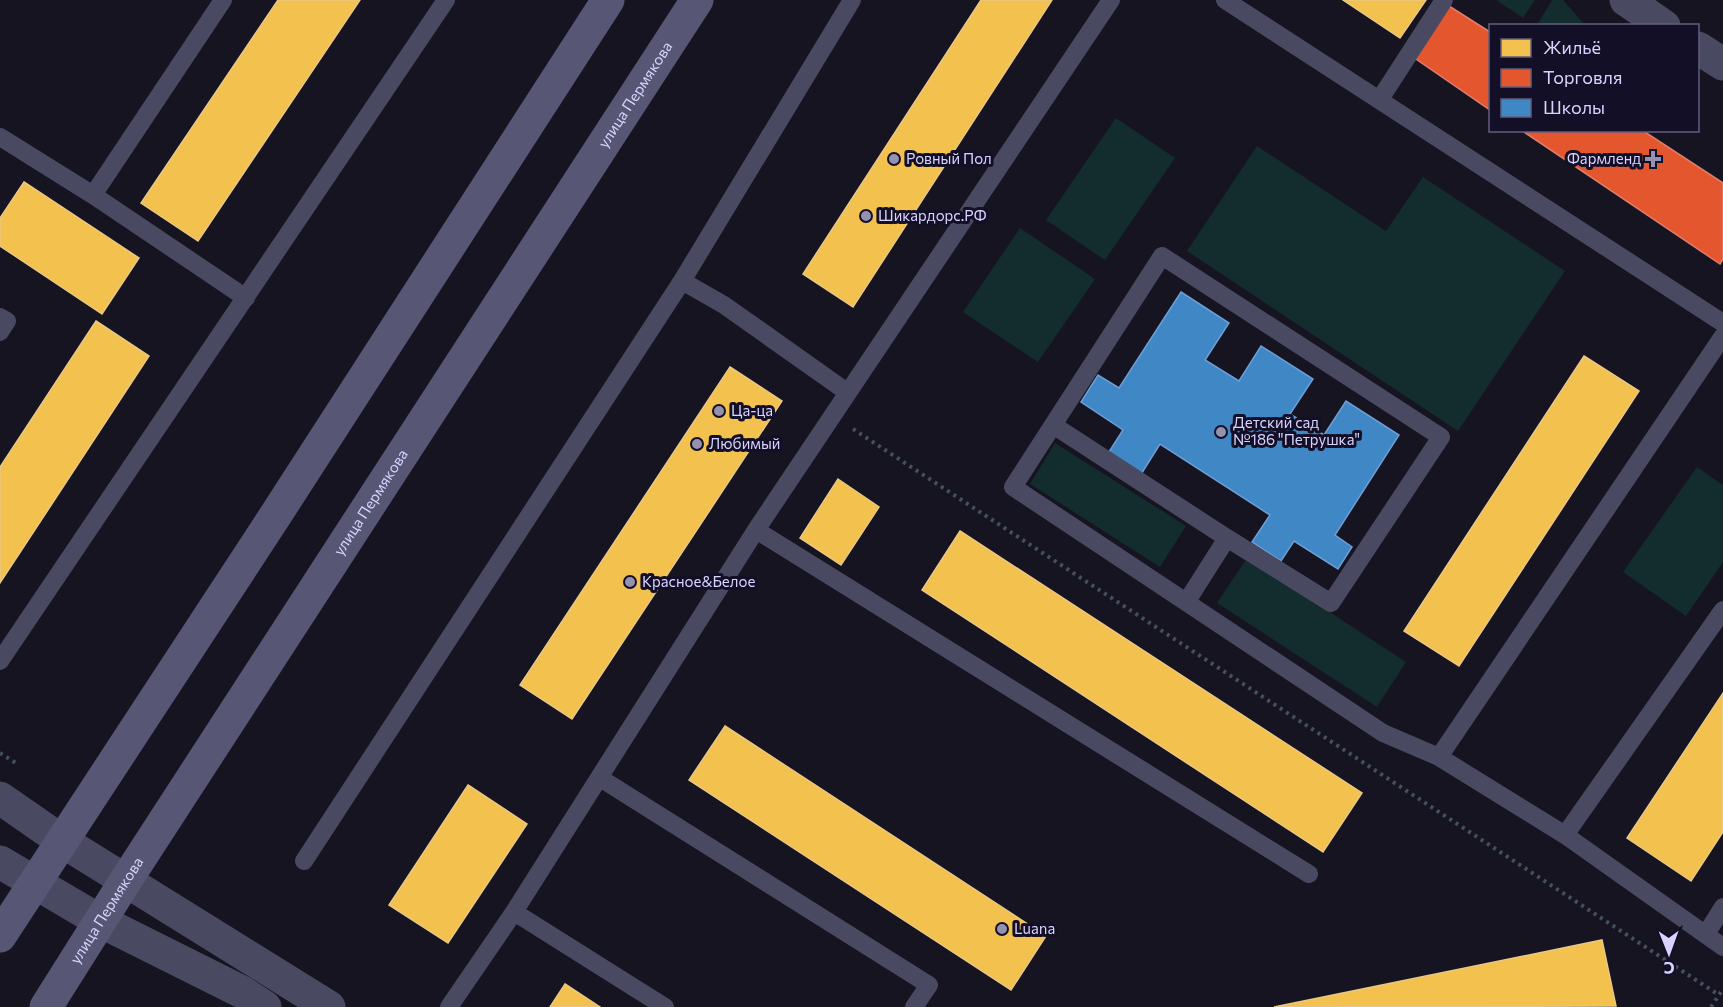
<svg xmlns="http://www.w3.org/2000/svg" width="1723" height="1007" font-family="Commissioner,sans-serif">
  <rect width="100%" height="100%" fill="#161421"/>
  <path fill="#132c2d" d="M1496 0H1535L1523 18Z
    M1552 0H1563L1585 25H1537Z
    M1116 118 1175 158 1105 260 1046 220Z
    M1257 146 1386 231 1423 177 1565 271 1458 431 1187 251Z
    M1020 228 1095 279 1038 362 963 312Z
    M1055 443 1186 526 1160 567 1030 484Z
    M1697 467 1723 485V562L1686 616 1623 572Z
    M1247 558 1406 662 1377 707 1217 603Z"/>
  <path fill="#f2c14e" stroke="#eac783" stroke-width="1.5" d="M278 0H360L198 241 141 203Z
    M981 0H1052L853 307 803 274Z
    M1343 0H1426L1400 38Z
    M24 182 139 258 102 314 0 246V218Z
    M96 321 149 356 0 583V467Z
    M1584 356 1639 391 1459 666 1404 631Z
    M730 367 782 401 572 719 520 685Z
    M838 479 879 507 841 565 800 538Z
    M960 531 1362 793 1323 852 922 590Z
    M1723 693V832L1691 881 1627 838Z
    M725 726 1046 936 1011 990 689 780Z
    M468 785 527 824 448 943 389 905Z
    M1602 940 1616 1006 1274 1007Z
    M565 984 600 1007H550Z"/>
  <path fill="#e4572e" stroke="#e17c6d" stroke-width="1.5" d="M1449 6 1490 32V110L1416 59Z
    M1521 130H1642L1723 183V259L1720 264Z"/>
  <path fill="#3f88c5" stroke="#6d9fd6" stroke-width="1.5" d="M1181 292 1229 323 1205 360 1239 381 1261 346 1313 379 1290 414 1324 435 1346 401 1399 435 1335 535 1352 547 1338 569 1294 541 1281 561 1252 542 1270 515 1160 444 1140 476 1107 455 1123 430 1081 402 1098 375 1119 388Z"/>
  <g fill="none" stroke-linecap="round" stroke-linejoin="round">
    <path stroke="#44505f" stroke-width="4" stroke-dasharray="3 4.5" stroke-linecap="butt" d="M853 429 1719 995
      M0 753 19 765
      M1711 1007 1723 989"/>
    <path stroke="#4a4962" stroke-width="18" d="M1225 0 1723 323
      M1380 99 1444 0
      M0 137 93 195 246 298
      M93 195 223 0
      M682 281 724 305 847 392
      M0 317 7 321 0 332
      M1053 425 1227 538
      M756 530 1309 874
      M1187 601 1227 538 1331 603 1441 437 1162 256 1013 487 1383 733 1439 757 1723 336
      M0 661 446 0
      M1439 757 1565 835 1723 947
      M600 778 929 985 914 1007
      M1565 835 1723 610
      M304 861 682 281 852 0
      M514 912 665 1007
      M1706 934 1723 907
      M449 1007 514 912 756 530 1111 0"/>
    <path stroke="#4a4962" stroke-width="33" d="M1626 0 1664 26
      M1698 48 1723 64"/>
    <path stroke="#4a4962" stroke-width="33" d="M0 798 62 841 329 1007
      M0 862 100 921 242 992 265 1007"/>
    <g stroke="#575674" stroke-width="33">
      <path d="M0 936 275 516 608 0"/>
      <path id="s1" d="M46 1007 126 880 697 0"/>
    </g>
  </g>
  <g fill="#9591b1" stroke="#130f26" stroke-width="2">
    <circle cx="894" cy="159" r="6"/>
    <path d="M1650 150h6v6h6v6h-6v6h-6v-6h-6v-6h6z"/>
    <circle cx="866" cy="216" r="6"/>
    <circle cx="719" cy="411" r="6"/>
    <circle cx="1221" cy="432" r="6"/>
    <circle cx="697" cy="444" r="6"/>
    <circle cx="630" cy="582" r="6"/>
    <circle cx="1002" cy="929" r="6"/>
  </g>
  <g text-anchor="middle" stroke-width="6" stroke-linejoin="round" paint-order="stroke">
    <g font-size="15" fill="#d9d4ff" stroke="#130f26">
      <text dy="5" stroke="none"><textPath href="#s1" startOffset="1086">улица Пермякова</textPath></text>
      <text dy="5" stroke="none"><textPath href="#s1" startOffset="600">улица Пермякова</textPath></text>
      <text dy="5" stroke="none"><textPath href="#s1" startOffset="114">улица Пермякова</textPath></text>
    </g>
    <g font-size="15" fill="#d9d4ff" stroke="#130f26" text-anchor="start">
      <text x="906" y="164">Ровный Пол</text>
      <text x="1641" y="164" text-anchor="end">Фармленд</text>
      <text x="878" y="221">Шикардорс.РФ</text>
      <text x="731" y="416">Ца-ца</text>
      <text x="1233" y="428">Детский сад<tspan x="1233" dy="17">№186 "Петрушка"</tspan></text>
      <text x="709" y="449">Любимый</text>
      <text x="642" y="587">Красное&amp;Белое</text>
      <text x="1014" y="934">Luana</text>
    </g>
  </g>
  <rect x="1489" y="24" width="210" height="108" fill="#130f26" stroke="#625e7d" stroke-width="1.5"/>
  <rect x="1501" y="39" width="30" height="18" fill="#f2c14e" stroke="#625e7d" stroke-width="1.5"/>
  <text x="1543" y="54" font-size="18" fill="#d9d4ff">Жильё</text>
  <rect x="1501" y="69" width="30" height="18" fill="#e4572e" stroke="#625e7d" stroke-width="1.5"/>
  <text x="1543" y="84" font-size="18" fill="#d9d4ff">Торговля</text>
  <rect x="1501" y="99" width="30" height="18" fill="#3f88c5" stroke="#625e7d" stroke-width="1.5"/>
  <text x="1543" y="114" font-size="18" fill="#d9d4ff">Школы</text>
  <g transform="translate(1669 953) rotate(179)" stroke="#130f26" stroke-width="4.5" paint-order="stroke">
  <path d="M0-4.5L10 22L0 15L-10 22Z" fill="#d9d4ff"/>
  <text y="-9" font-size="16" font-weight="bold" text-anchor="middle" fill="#d9d4ff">С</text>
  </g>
</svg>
